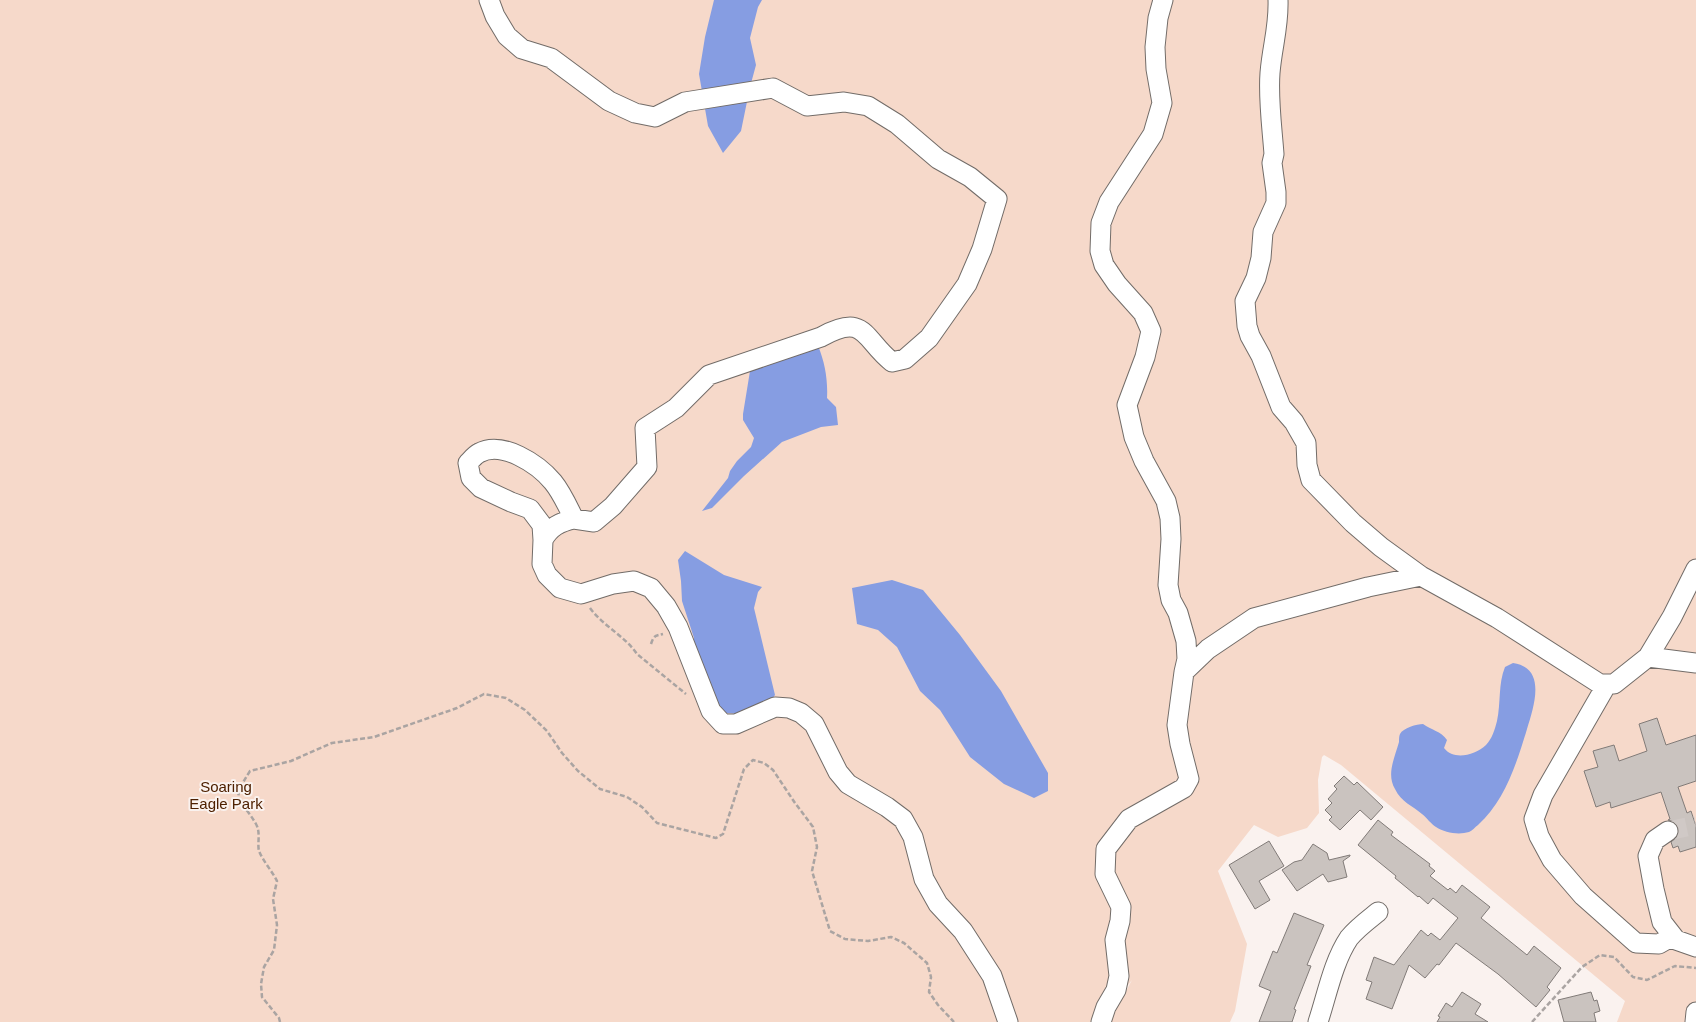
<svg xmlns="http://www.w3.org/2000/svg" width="1696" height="1022" font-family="Arial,sans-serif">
  <rect width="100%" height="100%" fill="#faf2ef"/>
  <path fill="#f6d9ca" d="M0 0H1696V1022H1617L1625 1001 1341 765 1324 755 1322 757 1318 780 1319 813 1307 828 1278 837 1254 825 1218 871 1247 944 1235 1011 1230 1022H1109L1132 980 1099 1022H0Z"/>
  <path fill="#869de2" d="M714 0H762L758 7 750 38 756 65 750 87 741 131 723 153 708 126 699 74 705 37Z
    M818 346C825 362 828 381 827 398L836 407 838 425 821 427 782 442 744 476 712 508 702 511 728 478 730 471 737 461 751 447 754 438 743 420V414L750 371Z
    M685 551 724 575 762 587 758 592 754 608 775 695 768 705 742 714 724 713 714 699 709 680 694 655V638L682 601 681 581 678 560Z
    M892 580 923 590 960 635 1001 691 1048 773V791L1034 798 1004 784 970 757 940 710 920 691 897 647 878 630 857 624 852 588Z
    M1513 663C1547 668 1534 706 1527 729 1517 762 1505 801 1478 825 1475 827 1472 831 1469 832 1459 835 1445 833 1436 827 1431 824 1427 818 1422 814 1413 806 1401 802 1395 789 1386 774 1395 757 1399 742 1399 739 1399 736 1400 734 1403 728 1417 724 1423 724 1431 730 1441 731 1447 740L1444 748C1454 761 1475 755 1486 745 1492 739 1495 729 1497 721 1501 703 1498 684 1505 667Z"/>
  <path fill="#cac3bf" stroke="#817b78" d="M1657 718 1666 745 1696 735V781L1678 787 1687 813 1691 811 1696 826V847L1680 852 1678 846 1673 848 1671 842 1678 836 1679 830 1677 824 1672 821 1668 820 1670 819 1661 792 1611 808 1610 802 1596 807 1584 771 1598 767 1593 751 1614 745 1619 761 1647 751 1639 724Z
    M1344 776 1354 785 1357 782 1383 807 1371 820 1360 810 1340 830 1329 820 1332 817 1325 810 1332 803 1328 799 1337 789 1334 786Z
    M1378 820 1393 832 1391 835 1430 864 1429 866 1435 871 1430 876 1448 890 1450 888 1456 893 1462 885 1490 907 1481 918 1527 955 1534 946 1561 968 1547 987 1550 990 1536 1007 1498 974 1456 943 1439 965 1437 964 1425 978 1409 965 1392 1009 1366 999 1372 982 1366 980 1374 957 1394 965 1421 930 1428 936 1431 933 1440 940 1458 918 1433 898 1428 904 1419 896 1418 897 1395 878 1396 876 1358 845Z
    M1269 841 1284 866 1259 881 1270 900 1255 909 1229 865Z
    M1313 844 1327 853 1329 860 1350 855V856L1343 861 1347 877 1328 882 1323 874 1297 891 1282 870 1294 862 1302 860Z
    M1294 913 1324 925 1307 965 1311 966 1294 1009 1296 1010 1292 1022H1259L1271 991 1259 986 1273 951 1277 953Z
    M1462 992 1481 1004 1475 1014 1488 1022H1437L1440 1017 1438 1016 1446 1003 1452 1007Z
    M1591 992 1594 1001 1597 1000 1600 1011 1594 1013 1596 1022H1564L1558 1000Z"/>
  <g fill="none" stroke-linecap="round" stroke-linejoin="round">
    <path stroke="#d0c9c6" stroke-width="19" stroke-dasharray="19 9" stroke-linecap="butt" d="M1668 831 1696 825"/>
    <defs>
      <path id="minor" d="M489 0 495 16 507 36 522 49 551 58 609 101 635 113 655 117 685 102 773 88 807 106 844 102 868 106 897 124 938 159 970 177 997 199 982 249 967 284 929 338 905 359 892 362C863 339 866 312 821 337L709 375 676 408 645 428 647 467 613 506 594 522 574 519C568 507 562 493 553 482 538 464 502 440 479 453 475 455 471 460 468 463L471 478 481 488 511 502 530 509 542 525 543 540 542 564 547 575 560 588 581 594 613 584 634 581 651 588 666 606 678 627 711 711 723 724H736L775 707 789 708 801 713 814 724 838 772 848 784 887 807 903 819 913 837 924 879 938 904 963 931 992 976 1008 1022
        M1163 0 1158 18 1155 47 1156 69 1162 103 1153 134 1109 202 1101 223 1100 251 1104 265 1117 284 1143 313 1151 331 1145 357 1127 405 1134 437 1144 461 1166 501 1170 518 1171 539 1168 585 1171 600 1178 613 1186 641 1187 659 1184 672
        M1278 0C1279 27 1272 47 1270 73 1268 99 1272 127 1274 154L1272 163 1276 192V203L1263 232 1261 258 1256 278 1245 301 1247 326 1250 336 1261 356 1281 407 1294 422 1306 443 1307 465 1311 480 1353 523 1381 547 1421 576
        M543 540C550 527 560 522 574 519
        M1648 657 1672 617 1696 569
        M1607 684 1543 795 1534 819 1539 836 1552 860 1583 896 1636 943 1659 944 1673 936
        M1668 831 1655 840 1648 856 1654 889 1662 922 1676 940 1696 947
        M1101 1022 1106 1007 1116 990 1119 976 1115 940 1120 921 1121 907 1105 874 1106 849 1129 819 1184 788 1189 779 1180 744 1177 725 1184 672 1208 649 1254 618 1368 587 1421 576 1497 618 1600 684H1614L1648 657 1696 663
        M1318 1022C1327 995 1333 962 1349 938 1357 928 1368 920 1378 912
        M1695 1022 1696 1012"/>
    </defs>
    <use href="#minor" stroke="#726c68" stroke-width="21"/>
    <path stroke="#aaa4a2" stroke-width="2.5" stroke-dasharray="5 2.5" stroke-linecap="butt" d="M590 608C603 626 625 636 637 654L686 694
      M651 644C654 635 655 636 663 634
      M280 1022 279 1018 262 997 261 984 264 967 274 950 277 925 273 899 277 881C272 871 263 861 259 851 257 843 261 833 256 824 240 796 229 804 250 771L291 761 332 743 374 737 457 708 484 694 506 698 525 710 547 731 562 753 578 771 600 789 627 797 642 807 657 823 716 838 723 834 744 769 753 760 764 763 773 770 795 803 813 827 817 847 812 871 830 931 845 939 868 941 891 937 904 943 927 963 931 977 929 992 938 1005 954 1022
      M1532 1022 1582 967 1600 955 1614 957 1633 977 1647 980 1675 966 1696 968"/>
    <use href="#minor" stroke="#fff" stroke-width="19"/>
  </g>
  <g text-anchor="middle" stroke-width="4" stroke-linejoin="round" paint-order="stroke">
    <g font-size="15" fill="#4e2001" stroke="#faf2ef">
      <text x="226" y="792">Soaring<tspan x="226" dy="17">Eagle Park</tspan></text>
    </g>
  </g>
</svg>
